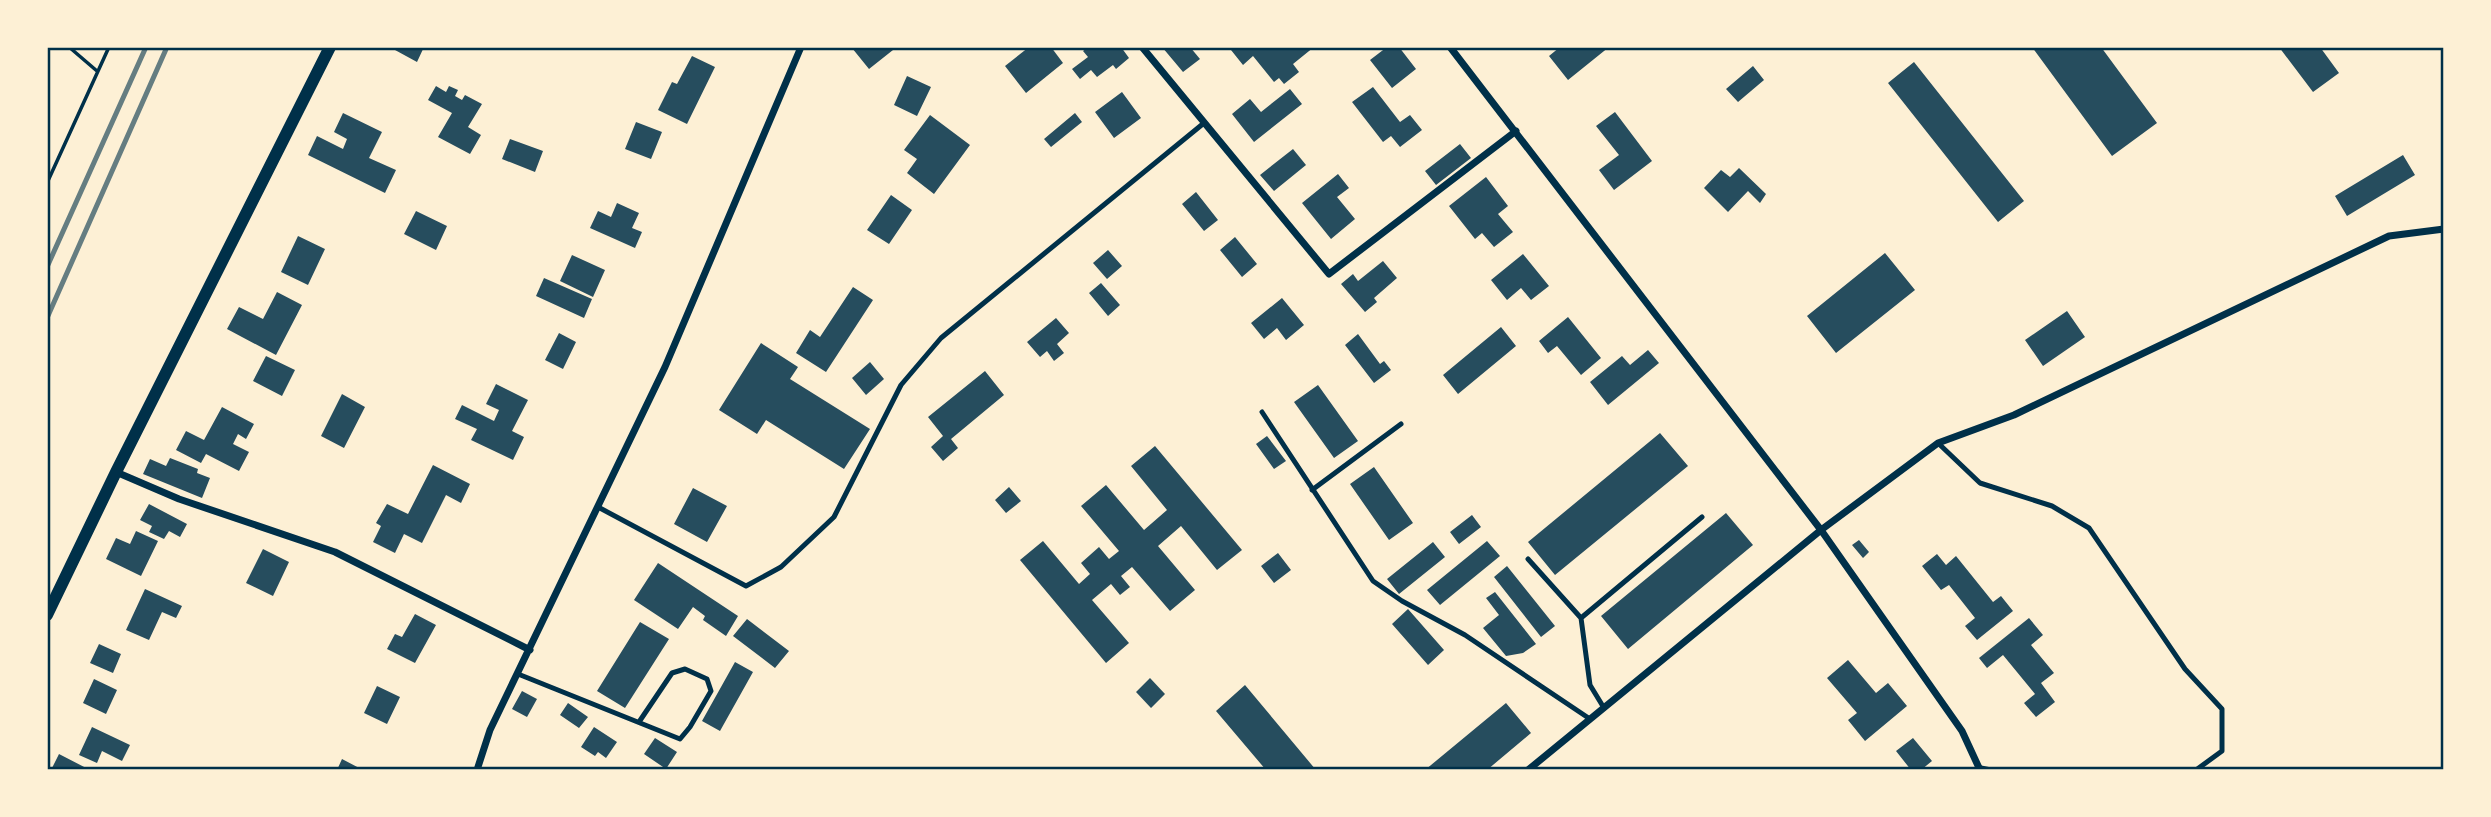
<svg xmlns="http://www.w3.org/2000/svg" width="2491" height="817" font-family="'Source Sans 3',sans-serif">
  <rect width="100%" height="100%" fill="#fdf0d5"/>
  <path fill="#264d5e" d="M396 47H424L417 62 395 50Z
    M853 47H890L893 50 869 69 852 48Z
    M1029 47H1051L1063 63 1026 93 1005 66Z
    M1088 47H1121L1129 58 1116 69 1113 65 1097 77 1091 70 1080 79 1072 69 1088 57 1083 51Z
    M1162 47H1190L1200 59 1183 72Z
    M1235 47H1314L1293 64 1299 72 1284 84 1279 78 1274 82 1253 56 1243 65 1231 50Z
    M1387 47H1399L1416 69 1392 88 1370 60Z
    M1560 47H1609L1568 80 1549 56Z
    M2032 47H2101L2157 123 2112 156Z
    M2279 47H2320L2339 73 2313 92Z
    M692 56 715 67 687 124 658 110 672 82 677 84Z
    M1914 62 2024 201 1998 222 1888 83Z
    M1753 66 1764 80 1738 102 1726 89Z
    M907 76 931 87 917 116 894 105Z
    M436 86 446 92 449 86 458 90 455 96 462 100 465 95 482 104 468 127 481 135 470 154 438 137 452 113 428 100Z
    M1373 87 1400 122 1410 115 1422 130 1400 147 1391 136 1383 142 1352 102Z
    M1290 89 1302 104 1254 142 1232 114 1250 99 1261 112Z
    M1122 92 1141 118 1114 138 1095 112Z
    M1615 112 1652 161 1614 190 1599 170 1619 155 1596 126Z
    M343 113 382 132 369 158 396 170 385 193 308 155 317 136 343 149 347 139 334 132Z
    M1075 113 1082 122 1051 147 1044 139Z
    M930 115 970 145 934 194 907 173 917 159 904 150Z
    M636 122 662 132 651 159 625 149Z
    M510 139 543 151 535 172 502 159Z
    M1460 144 1471 158 1436 185 1425 171Z
    M1293 149 1306 165 1274 191 1260 175Z
    M2403 155 2415 175 2347 216 2335 196Z
    M1739 168 1766 194 1760 203 1748 191 1728 212 1704 188 1721 170 1730 177Z
    M1338 174 1349 188 1337 197 1355 219 1331 239 1302 203Z
    M1486 177 1508 206 1498 214 1513 232 1494 247 1482 233 1475 239 1449 206Z
    M1196 192 1218 220 1204 231 1182 204Z
    M891 195 912 210 889 244 867 230Z
    M617 203 639 213 632 228 642 232 635 248 590 228 598 211 611 217Z
    M416 211 447 226 436 250 404 234Z
    M298 236 325 249 308 285 281 272Z
    M1235 237 1257 264 1242 277 1220 250Z
    M1108 250 1122 266 1107 279 1093 263Z
    M1885 253 1915 290 1836 353 1807 316Z
    M1523 254 1549 286 1531 300 1521 288 1507 300 1491 280Z
    M572 255 605 270 593 297 560 281Z
    M1383 261 1397 278 1374 298 1377 302 1365 312 1341 284 1353 274 1358 281Z
    M544 278 592 299 584 318 536 296Z
    M1101 283 1120 305 1108 316 1089 293Z
    M853 287 873 300 826 372 796 353 810 330 820 337Z
    M277 292 302 305 276 355 227 329 239 307 263 319Z
    M1282 298 1304 325 1286 340 1277 328 1264 339 1251 323Z
    M2067 311 2085 337 2043 366 2025 340Z
    M1568 317 1601 358 1581 375 1557 346 1548 353 1539 341Z
    M1056 318 1069 333 1057 344 1064 353 1054 361 1047 351 1040 357 1027 342Z
    M1501 327 1516 346 1458 394 1443 375Z
    M559 333 576 342 563 369 545 360Z
    M1358 334 1380 364 1384 361 1391 370 1374 383 1345 345Z
    M761 343 798 367 790 379 870 429 844 469 766 420 757 434 719 410Z
    M1648 350 1659 363 1608 405 1590 382 1622 356 1630 365Z
    M266 356 295 370 282 396 253 381Z
    M870 362 884 379 866 395 852 378Z
    M985 371 1004 395 951 439 958 448 943 461 931 447 943 436 928 417Z
    M496 384 528 400 512 431 524 437 513 460 471 440 477 429 455 419 462 405 494 421 499 410 486 404Z
    M1318 385 1358 441 1334 458 1294 402Z
    M342 394 365 407 344 448 321 436Z
    M222 407 254 424 246 439 238 434 233 444 249 452 239 471 206 454 201 463 176 450 186 431 204 440Z
    M1660 433 1688 466 1555 575 1528 542Z
    M1267 436 1286 461 1274 469 1256 444Z
    M1155 446 1242 550 1217 570 1181 526 1158 546 1195 590 1170 611 1132 567 1121 576 1130 587 1120 595 1111 584 1092 600 1129 643 1106 663 1020 560 1043 541 1079 584 1090 574 1081 563 1099 547 1109 559 1119 551 1081 506 1106 485 1144 530 1167 510 1131 466Z
    M170 458 198 469 197 473 210 478 202 498 143 474 150 459 166 466Z
    M433 465 470 484 461 503 446 495 422 543 404 534 395 553 373 542 381 526 376 523 387 504 408 514Z
    M1374 467 1413 523 1389 540 1350 484Z
    M1009 487 1021 501 1006 513 995 500Z
    M693 488 727 506 707 542 674 524Z
    M149 504 187 524 180 537 169 531 164 539 149 532 152 526 140 520Z
    M1726 513 1753 545 1628 649 1601 616Z
    M1472 515 1481 527 1459 544 1450 532Z
    M136 531 158 541 141 576 106 559 116 538 130 544Z
    M1859 540 1869 552 1863 558 1852 545Z
    M1487 541 1500 556 1440 605 1427 590Z
    M1433 542 1445 557 1399 594 1387 579Z
    M263 549 289 562 273 596 246 583Z
    M1278 553 1291 570 1274 583 1261 566Z
    M1937 554 1946 565 1956 556 1993 602 2001 596 2013 611 1977 640 1965 626 1975 618 1949 585 1941 590 1922 566Z
    M658 563 738 616 726 636 703 620 705 616 693 607 678 629 634 600Z
    M1507 566 1555 626 1541 637 1494 577Z
    M145 589 182 606 176 618 162 612 149 640 126 630Z
    M1495 592 1536 644 1523 653 1506 656 1483 628 1499 615 1486 598Z
    M1408 609 1444 650 1428 665 1392 624Z
    M415 614 436 625 415 663 387 649 395 634 402 637Z
    M2029 618 2043 635 2031 645 2054 673 2041 683 2055 702 2036 717 2024 703 2035 694 2003 655 1987 668 1979 658Z
    M747 619 789 651 775 668 733 636Z
    M640 622 669 639 625 708 597 691Z
    M99 644 121 654 113 673 90 663Z
    M1848 660 1876 693 1888 683 1907 706 1865 741 1848 720 1857 713 1827 678Z
    M735 662 753 672 720 731 702 721Z
    M1150 678 1165 694 1151 708 1136 692Z
    M94 679 117 690 106 714 83 703Z
    M1245 685 1316 770H1266L1216 711Z
    M377 686 400 697 387 724 364 713Z
    M522 691 537 699 527 717 512 709Z
    M568 703 588 717 579 728 560 715Z
    M1506 703 1531 733 1487 770H1425Z
    M92 727 130 745 122 761 102 751 97 763 79 755Z
    M594 727 617 742 606 758 598 752 595 756 581 747Z
    M655 738 677 752 666 769 644 754Z
    M1913 738 1932 761 1921 770H1911L1896 751Z
    M59 754 90 770H51Z
    M342 759 363 770H337Z"/>
  <g fill="none" stroke-linecap="round" stroke-linejoin="round">
    <path stroke="#003049" stroke-width="3.5" d="M69 47 97 71
      M47 183 109 47"/>
    <path stroke="#003049" stroke-width="5" d="M1262 412 1373 581 1402 601 1465 635 1590 719
      M1938 443 1980 483 2052 506 2089 528 2185 669 2222 709V751L2196 770
      M1312 490 1401 424
      M598 507 746 586 781 567 834 517 901 385 941 338 1204 123
      M1528 559 1581 618 1590 685 1604 708
      M1581 618 1702 517
      M518 674 680 739 690 727 711 691 707 679 685 669 672 673 639 722
      M1981 768 1991 770"/>
    <path stroke="#003049" stroke-width="7" d="M1142 47 1329 274 1516 131
      M1450 47 1821 530 1962 731 1980 770
      M116 472 179 499 335 552 530 650
      M477 770 490 730 665 367 801 47
      M1528 770 1821 530 1938 443 2014 415 2389 236 2444 229"/>
    <path stroke="#003049" stroke-width="12" d="M47 615 116 472 330 47"/>
    <path stroke="#657d81" stroke-width="5" d="M47 267 146 47
      M47 318 167 47"/>
  </g>
  <rect width="2491" height="817" fill="none" stroke="#fdf0d5" stroke-width="98"/>
  <rect x="49" y="49" width="2393" height="719" fill="none" stroke="#003049" stroke-width="2.5"/>
</svg>
